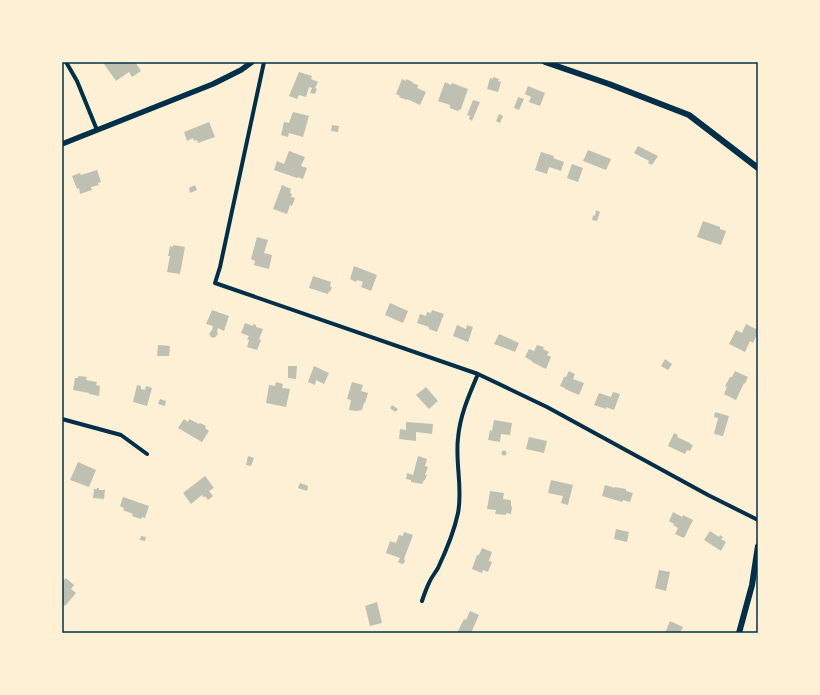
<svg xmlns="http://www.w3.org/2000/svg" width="820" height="695" font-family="'Source Sans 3',sans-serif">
  <rect width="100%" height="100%" fill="#fdf0d5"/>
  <path fill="#bec0b2" d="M107 62H114L115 64 118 62H135L141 71 132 77 129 72 116 81 104 64Z
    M299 72 312 76 311 79 318 82 315 88 317 89 315 94 310 93 312 88 309 87 306 97 299 95 297 99 289 96Z
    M493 77 499 79 498 81 501 82 498 92 487 89 490 78 493 79Z
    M402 79 406 81V79L413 82 412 83 418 85 417 88 426 92 420 105 407 99V100L399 97 400 96 396 94Z
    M445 82 451 85 452 83 468 89 461 109 458 111 450 108V105L438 101Z
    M528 86 545 93 540 106 529 102 531 97 525 94Z
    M518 97 524 99 519 110 514 108Z
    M473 100 480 102 472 121 469 119 470 116 467 115Z
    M293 112 309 116 303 137 289 133 288 137 281 135 284 122 289 123Z
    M499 114 503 116 500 123 496 121Z
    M209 122 215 137 198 143 197 140 194 141 193 138 187 141 184 132Z
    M332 125 339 126 338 132 331 131Z
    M638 146 658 156 652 165 648 163 649 161 634 153Z
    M588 150 611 159 606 170 583 161Z
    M289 151 305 157 301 166 307 168 303 179 298 177 297 178 274 170 277 161 284 164Z
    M541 152 554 156 553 158 564 162 561 171 549 167 547 174 535 170Z
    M572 164 583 168 578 182 567 178Z
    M97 170 101 182 98 183 99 185 91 187 92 190 80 194 79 188 77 189 72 176 80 173 81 175Z
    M195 185 197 190 190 193 189 188Z
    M282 185 291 189 290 193 292 194 291 197 295 198 292 206 290 205 287 214 273 209Z
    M596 210 600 212 597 221 592 220 593 215 595 216Z
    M703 221 720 227V229L726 231 721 245 697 237Z
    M257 237 268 240 264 253 272 255 269 269 254 265 255 261 251 259Z
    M173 245 185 247 180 274 167 272 170 256H168L170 246 173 247Z
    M354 266 377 275 371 291 361 287 363 282 357 280 356 282 350 279Z
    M313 276 331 282 330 287H332L330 292 329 291 328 294 309 288Z
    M390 303 408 311 403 323 385 315Z
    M212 310 229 316 224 331 218 328 217 332 218 333 217 335 214 338 211 337 209 334 212 330 213 326 206 324Z
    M432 310 444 314 437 332 429 329V327L417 323 420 314 426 316 427 312 431 313Z
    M245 323 253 326V324L256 325V327L263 329 259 339 261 340 257 350 247 347 249 340 247 339 249 336 241 333Z
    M746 324 758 330V332L753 343 750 341 745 352 729 344 736 330 742 333Z
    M457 325 466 329 467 325 473 327 468 342 453 336Z
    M499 334 519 343 515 352 494 344Z
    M158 345 170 346 169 356H157Z
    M537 345 544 347 543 349 549 352 547 355 551 357 546 369 532 362V361L525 357 529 349 534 351Z
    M665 359 672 364 668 370 661 366Z
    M288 366H297L296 379 288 378Z
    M314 366 329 373 324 384 316 380 315 385 308 382Z
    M569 371 575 374 573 379 584 383 579 395 565 389V388L560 386 564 377H566Z
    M735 371 748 377 745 384 744 383 736 400 724 394 727 387 725 386 730 377H732Z
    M78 376 87 377 86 380 97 382 96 385 100 386 99 396 89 394V393L73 390 75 378H78Z
    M276 382 283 384 282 388 290 389 286 407 266 403 269 385 275 386Z
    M352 382 363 385 361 391 368 393 365 403H364L362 410 356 411 349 410 351 400 347 399Z
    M137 385 141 386V389L145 390 146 386 152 388 147 406 133 402Z
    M426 387 438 401 429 409 416 395Z
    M613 392 620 394 614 410 606 407V409L594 405 599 393 611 397Z
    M160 399 166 401 165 406 158 404Z
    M392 405 398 409 395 412 390 408Z
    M715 412 729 416 723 436 714 434 718 418 714 417Z
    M184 419 188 422 189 419 199 424 200 423 206 426 205 428 209 431 202 442 178 428Z
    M494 420 512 423 510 435 501 434 500 442 488 440 490 430 492 431Z
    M406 422 433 424 432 434 416 432V441L399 439 400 429 406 430Z
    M674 433 678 435 677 437 690 443V444L693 445 690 451 687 450 685 454 668 446Z
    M529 437 547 441 544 453 526 449Z
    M501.5 453a2.5 2.5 0 1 1 5 0a2.5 2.5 0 1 1-5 0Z
    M248 456 254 458 251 466 246 465Z
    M418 456 427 459 425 466 428 467 425 475H427L425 480H424L422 484 411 482V480L406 479 407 473 413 475Z
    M78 462 96 470 89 487 70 480Z
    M205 476 214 488 209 491 213 496 208 500 205 496 204 498 202 495 191 504 183 493Z
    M551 480 573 485 568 505 561 503 563 496 548 493Z
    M300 483 308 486 307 491 298 488Z
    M605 485 615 488V487L626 489V491L633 493 630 502 623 500 622 502 602 496Z
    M97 488H99V490H105L104 499 93 498 94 489H97Z
    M490 491 504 493 503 499 510 500 511 501V506L512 507 511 514 506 513V515L495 514 496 510 487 509Z
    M123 497 149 506 145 518 142 517 141 519 132 516 133 514 123 510 124 508 120 506Z
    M673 512 682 517 683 515 693 520 684 538 675 534 678 528 673 525 674 524 669 521Z
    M616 529 629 532 627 542 614 539Z
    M710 531 719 537 720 535 723 537 721 539 726 542 721 551 704 540Z
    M404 532 413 535 404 559 405 561 404 563 402 564 398 562 400 558 386 553 390 541 396 543 399 535 403 536Z
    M141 536 146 537 145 541 140 540Z
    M482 548 492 552 489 561 492 562 488 572 483 570 482 573 472 569 477 555H479Z
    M659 570 670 572 666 591 655 588Z
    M66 578 74 585 71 589 76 593 65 606 62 603V580L63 581Z
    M377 602 382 623 370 626 365 606Z
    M470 611 479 615 471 633H457L464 619 466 620Z
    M670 621 683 627 680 633H665Z"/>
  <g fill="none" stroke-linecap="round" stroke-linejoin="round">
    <path stroke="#003049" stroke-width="4" d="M66 62 77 81 97 130
      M264 62 220 267 215 283 478 374 547 407 708 495 758 520
      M62 419 121 435 147 454
      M422 601C424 595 426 589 429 583 431 578 435 573 438 568 446 551 454 532 458 513 463 488 455 463 458 438 460 415 469 395 478 374"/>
    <path stroke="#003049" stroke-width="5.5" d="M62 144 213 84 241 70 252 62"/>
    <path stroke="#003049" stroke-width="6" d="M545 62 609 84 689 115 758 168
      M739 633 752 585 758 546"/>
  </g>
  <rect width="820" height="695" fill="none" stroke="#fdf0d5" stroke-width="126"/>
  <rect x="63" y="63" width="694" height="569" fill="none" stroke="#003049" stroke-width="1.5"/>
</svg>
